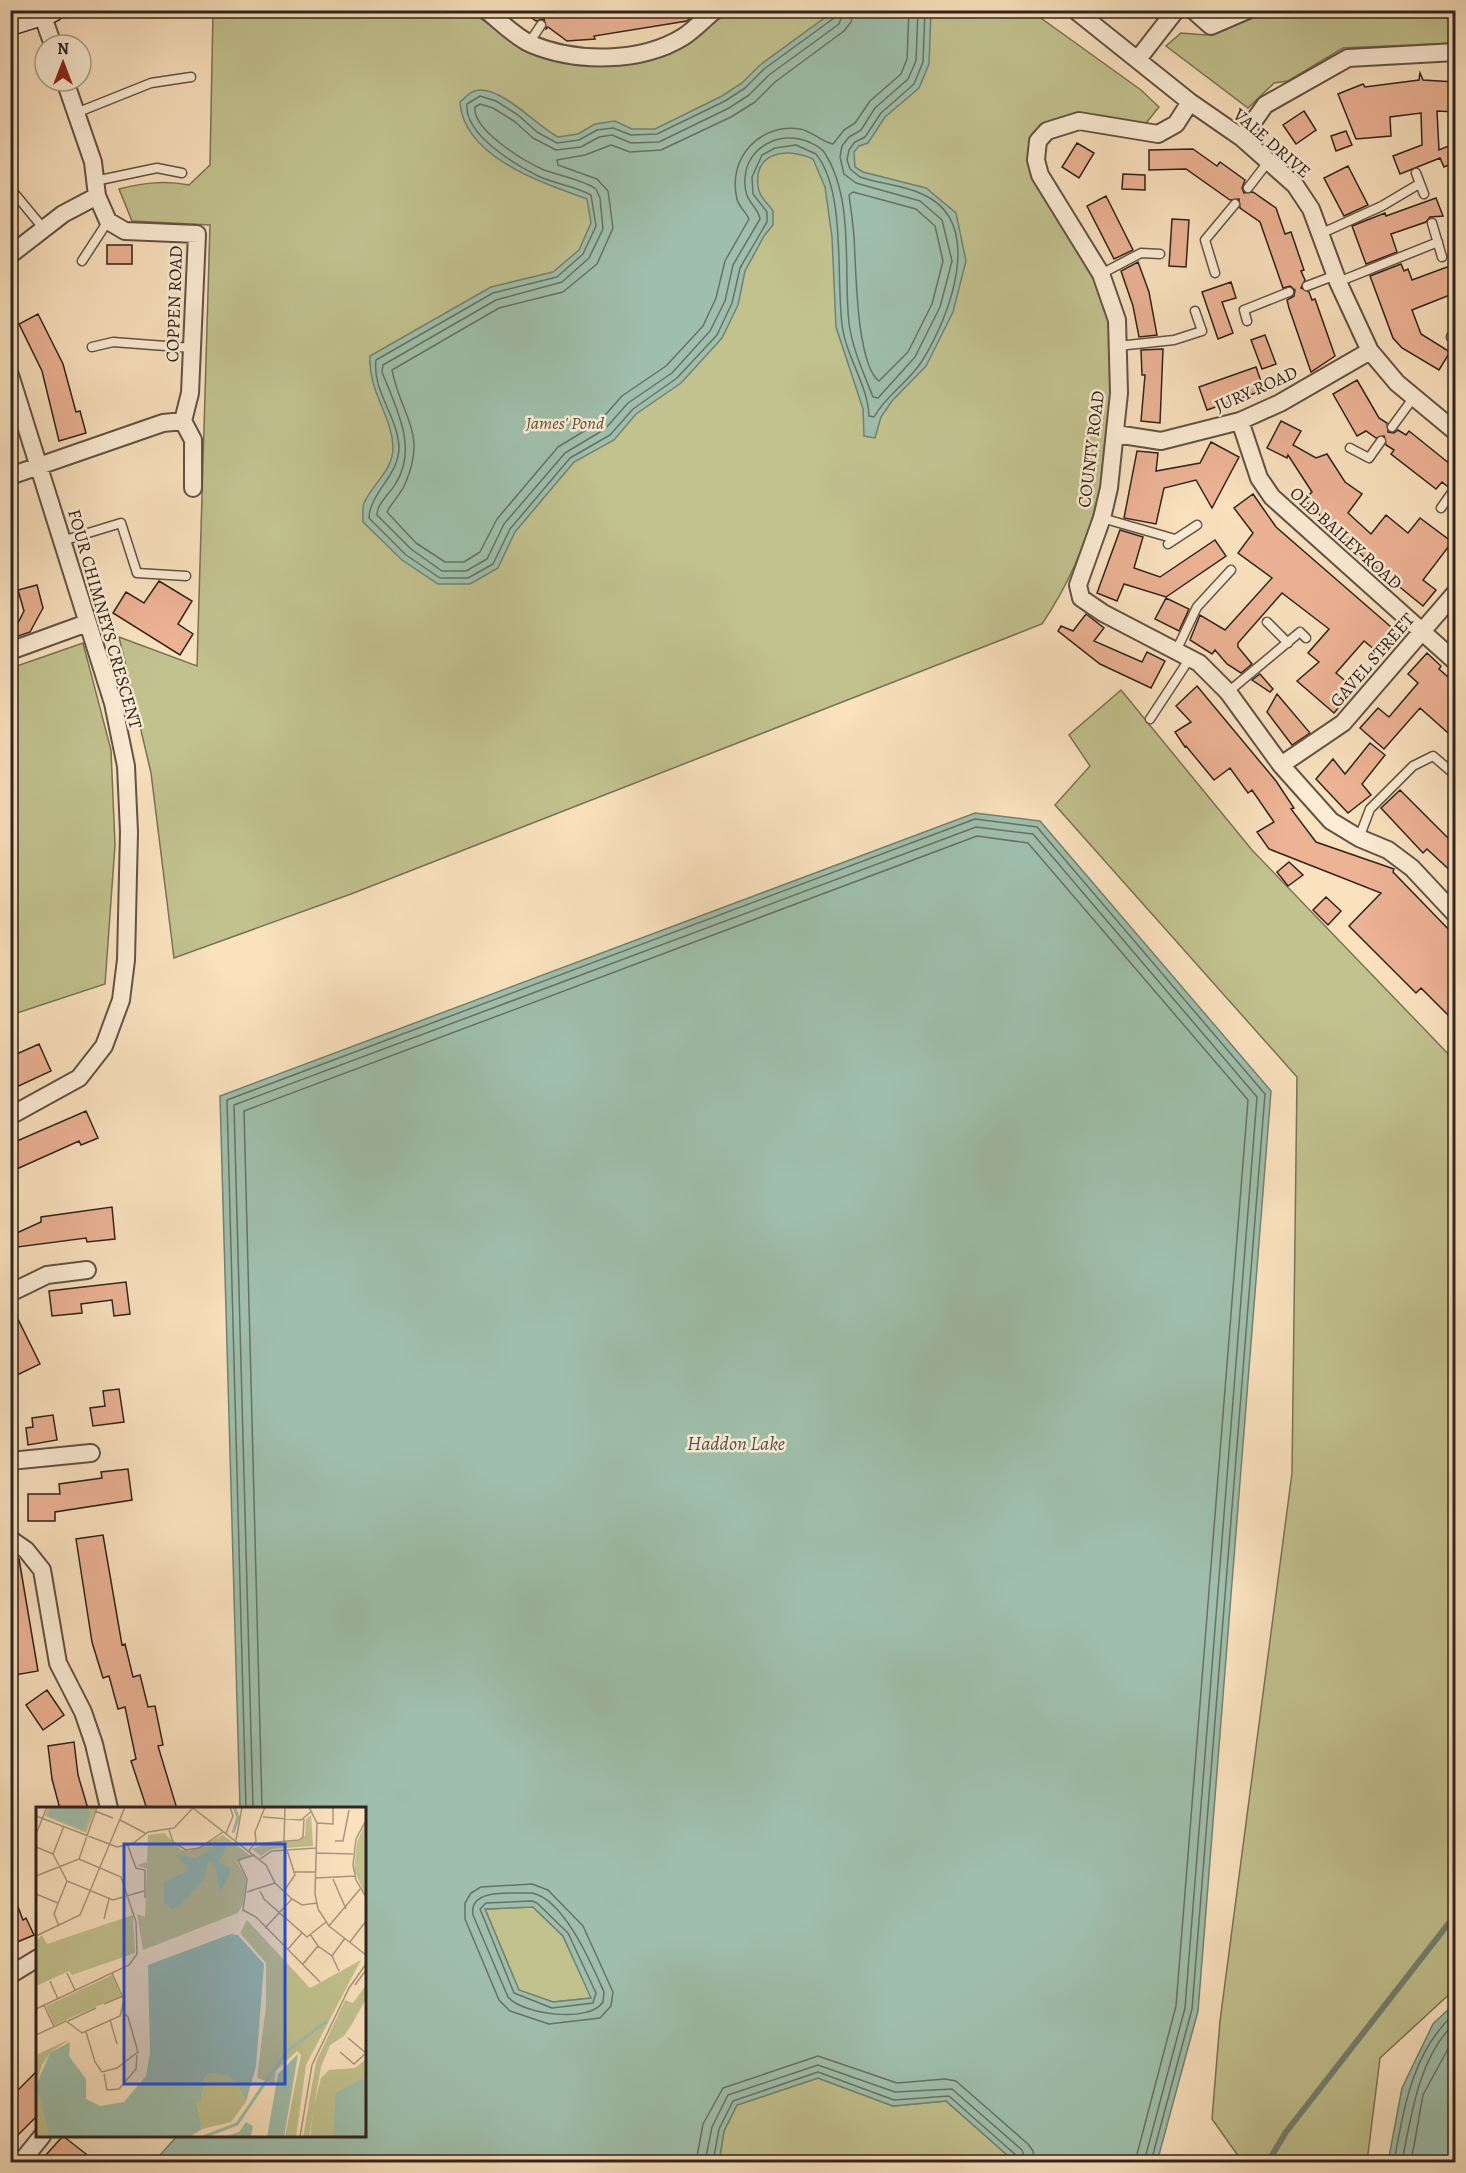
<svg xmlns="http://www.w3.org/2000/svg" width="1466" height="2173" font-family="Alegreya,serif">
  <rect width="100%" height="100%" fill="#fae2bf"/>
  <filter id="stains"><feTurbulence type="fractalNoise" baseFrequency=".00333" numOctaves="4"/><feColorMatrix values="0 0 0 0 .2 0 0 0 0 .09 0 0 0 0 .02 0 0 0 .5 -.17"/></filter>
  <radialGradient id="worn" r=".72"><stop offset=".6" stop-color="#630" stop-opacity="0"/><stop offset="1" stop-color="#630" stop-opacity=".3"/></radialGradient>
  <path fill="#c2c28f" stroke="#7a7256" stroke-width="1.5" d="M213 11H471L522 50 565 59 682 46 730 11H1031L1141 90 1159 107 1142 128 1079 117 1033 151C1058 200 1102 265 1111 320 1114 337 1111 357 1111 374 1110 468 1095 545 1042 624L351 894 174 958 151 773 119 637 197 666 210 225 132 221 119 189C144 183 164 180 189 185L210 165Z
    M1268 11H1455V43L1343 48 1288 81 1274 83 1248 108 1166 46 1181 33 1206 35Z
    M83 643 111 750 115 845 105 984 11 1015V668Z
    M1121 690 1252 850 1455 1061V1989L1380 2058 1367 2162H1267L1239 2157 1212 2119 1220 2021 1292 1473 1297 1077 1055 805 1090 766 1069 735Z
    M533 1907 563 1936 592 1998 553 2002 519 1991 485 1909Z
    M818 2078 893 2106 946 2101 1015 2162H719L724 2131 737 2105Z"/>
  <path fill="#9fbfac" stroke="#738173" stroke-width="1.5" fill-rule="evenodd" d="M834 11H931L929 64 919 88 885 117 868 143 859 146 854 152 855 167 863 172 926 188 956 213 966 261 953 312 926 366 892 401 881 417 875 438 864 436 863 409 836 327 832 237 825 187 813 159C786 146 750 153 759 191 761 198 769 205 773 211V225L764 236 745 271 738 305 722 338 681 383 636 414 614 440 574 462 515 532 498 568 470 584H438L402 560 363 522C363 516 362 508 364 503 373 483 394 470 393 446 391 413 368 392 370 356L491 287 553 272 579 250 591 223 587 199C543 183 463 157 460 102 466 97 471 90 480 90 505 90 536 125 558 137L578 134 595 124 615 121 632 129H655L722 96 742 83 760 65Z
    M975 813 1040 821 1271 1091 1198 2011 1157 2162H1015L946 2101 893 2106 818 2078 737 2105 724 2131 719 2162H154L177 2136H364V1808H240L220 1096ZM533 1907 563 1936 591 1998 553 2002 519 1990 485 1909Z
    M1455 2003V2162H1388L1402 2088 1433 2024Z"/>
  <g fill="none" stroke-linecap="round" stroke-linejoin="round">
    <path stroke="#687165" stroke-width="1.5" d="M837 10 834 18 764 69 745 88 725 101 657 134 631 135 613 128 597 130 579 140 557 143 537 132 518 115 496 101 480 96 467 104C464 134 514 164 538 176 555 184 575 186 591 195L596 226 583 254 557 277 493 293 376 360C372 390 397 416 399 446 400 475 370 492 369 518L406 555 440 578H468L493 564 510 529 570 458 610 435 633 409 677 378 717 335 732 303 740 268 767 222V212L753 194 752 177 762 155 775 148 796 145 816 154C846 191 836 277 842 324 845 355 868 385 869 416L874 417C886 395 909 382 922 361 949 318 987 222 922 194 903 185 880 184 860 177L850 169 847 160 849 150 855 142 865 137 881 113 914 84 923 62 925 10
      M844 10 839 24 769 75 749 95 729 108 659 142 631 143 612 135 599 137 581 147 556 150 533 138 514 121 493 108 480 104 475 107C472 130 524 161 544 170 560 176 582 179 596 189L600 198 603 229 589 258 562 282 496 300 383 365 382 372C396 408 418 447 396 483 390 494 377 503 377 515L411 549 442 571H466L487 559 504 524 565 453 605 429 628 403 672 373 710 331 725 301 733 265 760 219C758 205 743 203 745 178 747 146 781 130 809 142 815 145 821 147 824 152 855 199 843 270 849 323 852 348 864 374 873 397L878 398 915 357 940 307 952 261 942 220 920 201 856 183 844 174 840 157 842 146 849 137 861 130 875 108 908 79 916 61 918 10
      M853 10 851 22 844 31 775 82 755 102 731 117 661 150 630 152 611 145 585 155 557 160 558 165 597 179 608 191 613 228 597 264 563 292 499 308 392 370C401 417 428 432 405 484 401 494 392 502 387 512L416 543 445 562H464L480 552 497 519 558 447 599 422 622 396 666 366 703 326 716 298 725 261 749 219C746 212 739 207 737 199 727 159 759 123 800 129 812 131 823 143 833 144L844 130 855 123 870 101 901 74 907 59 909 10
      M853 192 916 209 935 226 943 261 932 304 908 352 879 381C856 364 856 266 854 237 853 223 851 209 849 195Z
      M246 1808 227 1100 975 819 1037 827 1265 1094 1192 2009 1151 2162
      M253 1808 234 1105 976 827 1033 834 1257 1097 1185 2008 1144 2162
      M262 1808 244 1111 977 836 1028 843 1248 1100 1176 2006 1135 2162
      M532 1884 548 1890 583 1926 613 1992 611 2006 600 2018 549 2024 510 2011 499 2000 465 1919V1903L471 1893 481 1887Z
      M532 1893C564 1899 592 1965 604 1992L603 2002C590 2023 523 2015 508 1997L473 1915C468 1887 515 1894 532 1893Z
      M532 1901 537 1903 568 1933 596 1993 593 2003 552 2008 514 1993 480 1909 486 1903Z
      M696 2162 703 2124 723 2088 818 2056 897 2083 945 2079 956 2081 1028 2144 1033 2151 1035 2162
      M705 2162 712 2127 728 2095 818 2065 895 2092 952 2089 1022 2150 1026 2162
      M713 2162 719 2129 733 2101 818 2072 894 2100 949 2096 1017 2156 1019 2162
      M1394 2162C1404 2108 1412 2051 1456 2012
      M1402 2162C1411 2116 1419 2055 1456 2022
      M1411 2162 1423 2095 1456 2034"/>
    <path stroke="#738173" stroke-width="6" d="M1268 2162 1286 2132 1456 1914"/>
  </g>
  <path fill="#ecb395" stroke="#31231e" stroke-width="1.5" d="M521 10H559L567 17 593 15V17L639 10H694V14L687 21 594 36 595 39 567 41 548 27 546 29 544 19 536 21Z
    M1420 73 1423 80 1455 82V112L1437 111 1439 150 1451 145 1455 162 1444 167 1440 158 1400 174 1393 156 1422 145 1421 113 1390 117 1391 136 1356 139 1338 94 1363 84 1365 87 1419 80Z
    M1304 111 1316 130 1296 144 1283 125Z
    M1346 131 1352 145 1336 151 1331 136Z
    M1077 143 1094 153 1079 178 1062 167Z
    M1193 149 1217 166 1220 162 1245 180 1242 188 1244 193 1253 192 1276 208 1285 234 1291 232 1304 270 1301 271 1305 280 1301 288 1309 292 1312 300 1315 299 1335 356 1311 372 1289 308 1287 300 1294 296 1295 290 1290 286 1283 288 1260 222 1240 208 1239 199 1230 200 1186 169 1149 170V150Z
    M1348 166 1368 205 1344 216 1324 178Z
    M1123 174 1145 175V190L1122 189Z
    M1106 196 1133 250 1114 259 1087 206Z
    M1436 198 1443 216 1430 217 1426 222 1391 234 1397 252 1366 264 1352 226 1385 213 1386 216Z
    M1172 219 1189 220 1186 267 1169 266Z
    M107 245H132V264H107Z
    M1138 262 1149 292 1157 335 1139 337 1133 306 1121 271Z
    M1401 264 1404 271 1408 269 1412 280 1455 264V293L1412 310 1421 334 1450 352 1439 370 1402 348 1393 338 1370 276Z
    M1231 282 1236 298 1222 302 1233 333 1218 339 1202 292Z
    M38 314 63 364 76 412 80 411 86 433 59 441 42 371 19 324Z
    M1265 335 1276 364 1262 369 1251 340Z
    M1163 349 1160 423 1141 421 1145 375H1142L1141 350Z
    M1256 367 1264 390 1207 410 1199 387Z
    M1357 380 1379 418 1387 423 1388 432 1394 433 1398 430 1406 435 1409 431 1455 468V485L1448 487 1442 482 1436 489 1391 454 1394 450 1386 445 1384 436 1376 438 1366 431 1357 436 1333 394Z
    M1281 421 1301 431 1293 445 1316 458 1327 454 1345 482 1362 494 1348 513 1371 534 1386 515 1408 533 1420 518 1452 542 1423 580 1436 590 1423 606 1369 562 1304 500 1312 492 1288 455 1287 458 1267 448Z
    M1211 442 1239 457 1212 508 1196 480 1164 488 1156 524 1124 518 1137 451 1158 453 1156 471 1200 463Z
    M1253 494 1276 527 1398 633 1380 654 1364 641 1336 673 1355 689 1334 713 1297 681 1319 662 1308 653 1329 629 1282 593 1238 643V647L1252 664 1241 673 1227 664 1215 650 1212 654 1190 640 1200 615 1225 630 1272 578 1238 553 1253 533 1234 508Z
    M1120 530 1143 537 1134 568 1160 577 1215 540 1226 556 1166 597 1124 584 1117 601 1097 593Z
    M159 581 192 601 178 624 193 634 180 655 113 613 126 592 144 603Z
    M37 585 43 608 30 632 10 639 24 611 18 590Z
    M1166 598 1189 609 1179 631 1155 619Z
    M1086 614 1104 628 1094 641 1142 662 1147 652 1165 661 1151 688 1100 664 1058 631 1061 626 1073 631Z
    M1427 653 1441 666 1439 669 1455 683V739L1420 708 1384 749 1360 728 1378 708 1389 717 1418 683 1408 674Z
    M1260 674 1273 689 1270 692 1252 680Z
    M1197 686 1276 781 1294 808 1291 809 1316 842 1394 869 1393 872 1455 936V1022L1421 988 1416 993 1349 926 1381 893 1269 849 1257 832 1274 822 1252 790 1248 793 1230 768 1214 780 1186 746 1185 747 1175 732 1191 722 1176 706Z
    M1277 694 1310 733 1292 745 1267 712Z
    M1370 743 1385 755 1362 784 1371 795 1348 813 1316 779 1333 759 1345 774Z
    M1400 790 1455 845V875L1427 849 1423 853 1381 808Z
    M1289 862 1303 875 1288 886 1277 872Z
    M1326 897 1341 911 1328 925 1313 910Z
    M39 1044 51 1071 10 1090V1057Z
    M86 1111 98 1138 81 1145 79 1141 10 1172V1144Z
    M112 1207 115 1239 87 1242 86 1238 10 1248V1236L41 1222V1217Z
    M126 1282 130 1314 114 1316 112 1300 81 1304 82 1313 52 1316 49 1291Z
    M10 1303 40 1364 15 1376 10 1368Z
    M119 1389 124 1422 93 1426 90 1408 105 1406 103 1391Z
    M53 1415 57 1440 28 1445 26 1428 33 1427 32 1418Z
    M128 1469 132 1500 55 1512V1521H28V1494H60L59 1484 102 1478 101 1472Z
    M103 1535 122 1645 125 1644 133 1677 140 1675 148 1707 155 1706 163 1745 158 1746 177 1809H147L131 1761 136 1759 125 1707 118 1709 109 1676 103 1678 92 1642 76 1539Z
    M19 1559 38 1671 15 1675 10 1648V1560Z
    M47 1690 64 1715 43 1730 26 1705Z
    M74 1742 78 1775 88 1809H60L52 1779 48 1746Z
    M12 1891 23 1920 26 1918 34 1935 10 1945Z
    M38 2070V2115L10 2143V2098Z
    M63 2136 86 2154 78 2163H53L45 2156Z"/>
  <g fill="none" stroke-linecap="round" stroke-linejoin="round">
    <defs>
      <path id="lane" d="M529 43 541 25
        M76 113 151 83 191 77
        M1416 173 1424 194
        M95 181 157 168 182 173
        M10 188 44 229
        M1248 188 1268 162
        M1432 223 1442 257
        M1320 234 1382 206 1419 184
        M82 261 108 221
        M1215 273 1205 240 1235 204
        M1101 274 1141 253 1160 254
        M1338 282 1438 242
        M1307 286 1336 275
        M1247 321 1244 310 1289 292
        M1451 337 1456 329
        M1118 346 1174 340 1202 331 1195 311
        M92 347 113 342 192 348
        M1392 427 1414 397
        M1350 448 1369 458 1381 441
        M1441 508 1453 491
        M1102 518 1175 539
        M62 541 121 523 137 573 186 576
        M1168 544 1197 525
        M1267 622 1288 643
        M1176 651 1197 607 1231 570
        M1228 692 1300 632 1306 638
        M1150 719 1190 658
        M1359 838 1370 809 1413 766 1433 756 1453 773"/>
      <path id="street" d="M486 10C500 21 515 37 531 44 576 63 641 63 683 37 694 30 704 19 715 10
        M1075 10 1190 102 1242 138 1295 185 1311 209 1338 282 1370 351 1397 383 1456 432
        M1193 10 1211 26 1248 10
        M42 14 53 45
        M1138 59 1176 10
        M65 81 93 162 97 196 108 221 125 231 197 234 190 393 183 421 193 440V488
        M1190 102 1176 124 1158 134 1079 121 1047 131 1038 141 1036 160 1040 175 1101 274 1117 320 1119 393 1109 488 1102 518 1078 585 1081 598 1103 613 1199 663 1228 692 1281 765 1331 821 1359 838 1388 850 1412 868 1456 915
        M1242 138 1265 105 1348 58 1456 52
        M10 255 63 214 97 196
        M10 375 113 703 126 766 129 832 126 960 121 1000 104 1046 79 1078 10 1116
        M1240 421 1259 478 1272 497 1456 662
        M1116 434 1161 441 1240 421 1280 403 1370 351
        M10 476 163 423 183 421
        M10 651 87 623
        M1281 765 1343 723 1456 592
        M10 1293 47 1275 87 1270
        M10 1461 91 1453
        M10 1539 26 1550 42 1570 58 1663 83 1712 94 1744 109 1808
        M10 1975 38 1958
        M21 2162 42 2136"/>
      <path id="secondary" d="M10 23 51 10"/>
    </defs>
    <use href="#lane" stroke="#635346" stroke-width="11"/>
    <use href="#street" stroke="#635346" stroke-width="20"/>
    <use href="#secondary" stroke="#31231e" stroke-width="27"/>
    <use href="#lane" stroke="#fcecd5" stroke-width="8"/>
    <use href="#street" stroke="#fcecd5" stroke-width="16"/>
    <use href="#secondary" stroke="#fcecd5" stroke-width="24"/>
  </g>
  <g text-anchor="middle" stroke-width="5" stroke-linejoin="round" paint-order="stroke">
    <g font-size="18" fill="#31231e" stroke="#fcecd5">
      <text transform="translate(1272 143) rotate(41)" y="6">VALE DRIVE</text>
      <text transform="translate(174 304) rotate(-88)" y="6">COPPEN ROAD</text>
      <text transform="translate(1256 389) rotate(-24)" y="6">JURY ROAD</text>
      <text transform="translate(1091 449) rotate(-83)" y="6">COUNTY ROAD</text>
      <text transform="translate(1346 538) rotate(42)" y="6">OLD BAILEY ROAD</text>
      <text transform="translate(105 619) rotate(74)" y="6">FOUR CHIMNEYS CRESCENT</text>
      <text transform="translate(1372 660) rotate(-49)" y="6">GAVEL STREET</text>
    </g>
    <g font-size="18" font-style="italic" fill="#5c5340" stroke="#fcecd5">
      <text x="565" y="429">James' Pond</text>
    </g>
    <g font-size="20" font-style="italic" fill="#525249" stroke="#fcecd5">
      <text x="736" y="1450">Haddon Lake</text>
    </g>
  </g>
  <g transform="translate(36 1807)">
    <rect width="330" height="330" fill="#fae2bf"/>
    <path d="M12 0H60L50 26 9 9ZM275 8 277 39 236 42 225 49 216 42 236 35 263 34 269 29 270 12ZM330 14V89L318 63 321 35ZM128 26 145 43 154 44 187 28 215 49 201 55 210 72 207 97 202 106 107 143 101 107 109 110 111 62 101 58 111 55 112 28ZM97 108 99 146 36 168 33 164 0 179V134L6 128 11 137ZM211 113 274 181 325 153 270 258 260 330H249L265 248 261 244 240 264 238 277 221 271 230 199V156L204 126ZM76 168 85 189 18 218 10 199ZM330 178V192L316 217 308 229 294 238 285 260 278 298 285 271 293 263 319 261 330 252V330H274L277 307 273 330H267L280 255 309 193 317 196ZM34 232 14 246 6 258 0 278 13 328 17 330H0V248ZM178 266 192 269 201 277 210 295 195 315 166 322 161 295 166 292 169 269Z" fill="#c2c28f"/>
    <path d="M15 0H50L54 7 48 23 12 9ZM193 35 182 55 193 61 194 66 184 85 179 58 173 54 167 74 142 100 136 102 128 95V76L153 62 139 47 160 51 184 36ZM195 127 202 128 228 157 220 259 210 295 201 277 192 269 178 266 169 269 166 292 161 296 166 322 154 330 13 329 0 278 14 246 34 235 33 249 50 272V292L64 299 88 295 110 269 114 246 112 158ZM262 247 248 330H231L242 267ZM330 270V330H297L300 286ZM210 315 217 319 215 330H188L203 325Z" fill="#9fbfac"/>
    <path fill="none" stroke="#9fbfac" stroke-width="3" d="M197 26 202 10 198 0M167 330 201 317 250 245 291 214"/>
    <path fill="none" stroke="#aa967f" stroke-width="1.5" d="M273 0 281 16 279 87 282 102 293 119 330 148M157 1 230 58 239 76 256 92 266 98 281 96M59 4 77 11M0 9 81 40 96 37 112 25 138 21 158 0M227 10 265 13 276 4M84 13 109 26M330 13 320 32 317 58 320 73 330 90M281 16 297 17V0M28 19 17 47 31 74 77 93 108 84M133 23 137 35 150 43 163 41 187 25M190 26 197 9 194 0M0 27 11 0M200 33 206 0M248 34 249 0M299 34H307L313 3M218 37 263 33 267 30 268 12M92 39 100 61 109 63V91M0 40 17 47M213 44 220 34 219 25 229 0M280 46 317 47M219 48 202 53 211 72 207 103 220 110 284 175M224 52 236 44 280 41M259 65H280M0 69 43 52M280 71 319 69M297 72 310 102M224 84 228 92 271 130 290 115M248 84 259 68 251 43M211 85 239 76M0 87 22 96M68 112 73 92M23 119 18 107 31 74M293 119 324 82M229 121 256 92M274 127 282 139 296 149 303 164M0 129 44 108 89 0M314 135 330 114M252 142 266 126M296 149 309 131M267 157 282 139M31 166 39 183M14 174 22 192M319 178 330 163M68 197 87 189M8 198 18 220M0 202 93 158 101 147 100 115 85 70 43 52 61 0M74 213 81 237M32 214 60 201M50 225 59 255 66 265 81 261 102 245 92 210 87 205M0 228 30 214 46 226 84 209 88 193 76 166M304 245 318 257 330 246 312 231M68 267 71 283 83 282 100 262 101 248M264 330 276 258 313 181 330 157"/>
    <path fill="#1d4ed8" fill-opacity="0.15" stroke="#1d4ed8" stroke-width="3" d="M88 37H249V277H88Z"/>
    <rect width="330" height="330" fill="none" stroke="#31231e" stroke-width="3"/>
  </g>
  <rect width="1466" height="2173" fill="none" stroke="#fae2bf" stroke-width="36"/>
  <rect x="12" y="12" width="1442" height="2149" fill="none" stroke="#31231e" stroke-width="3"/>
  <rect x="18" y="18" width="1430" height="2137" fill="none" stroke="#31231e" stroke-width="1.5"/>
  <g transform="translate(63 63)"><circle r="28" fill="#fcecd5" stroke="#ab9c8c" stroke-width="1.5"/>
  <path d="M0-4.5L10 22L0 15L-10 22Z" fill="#8f2418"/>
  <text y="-9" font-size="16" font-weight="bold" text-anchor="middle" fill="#31231e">N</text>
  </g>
  <rect width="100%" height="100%" filter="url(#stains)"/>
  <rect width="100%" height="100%" fill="url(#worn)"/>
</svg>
